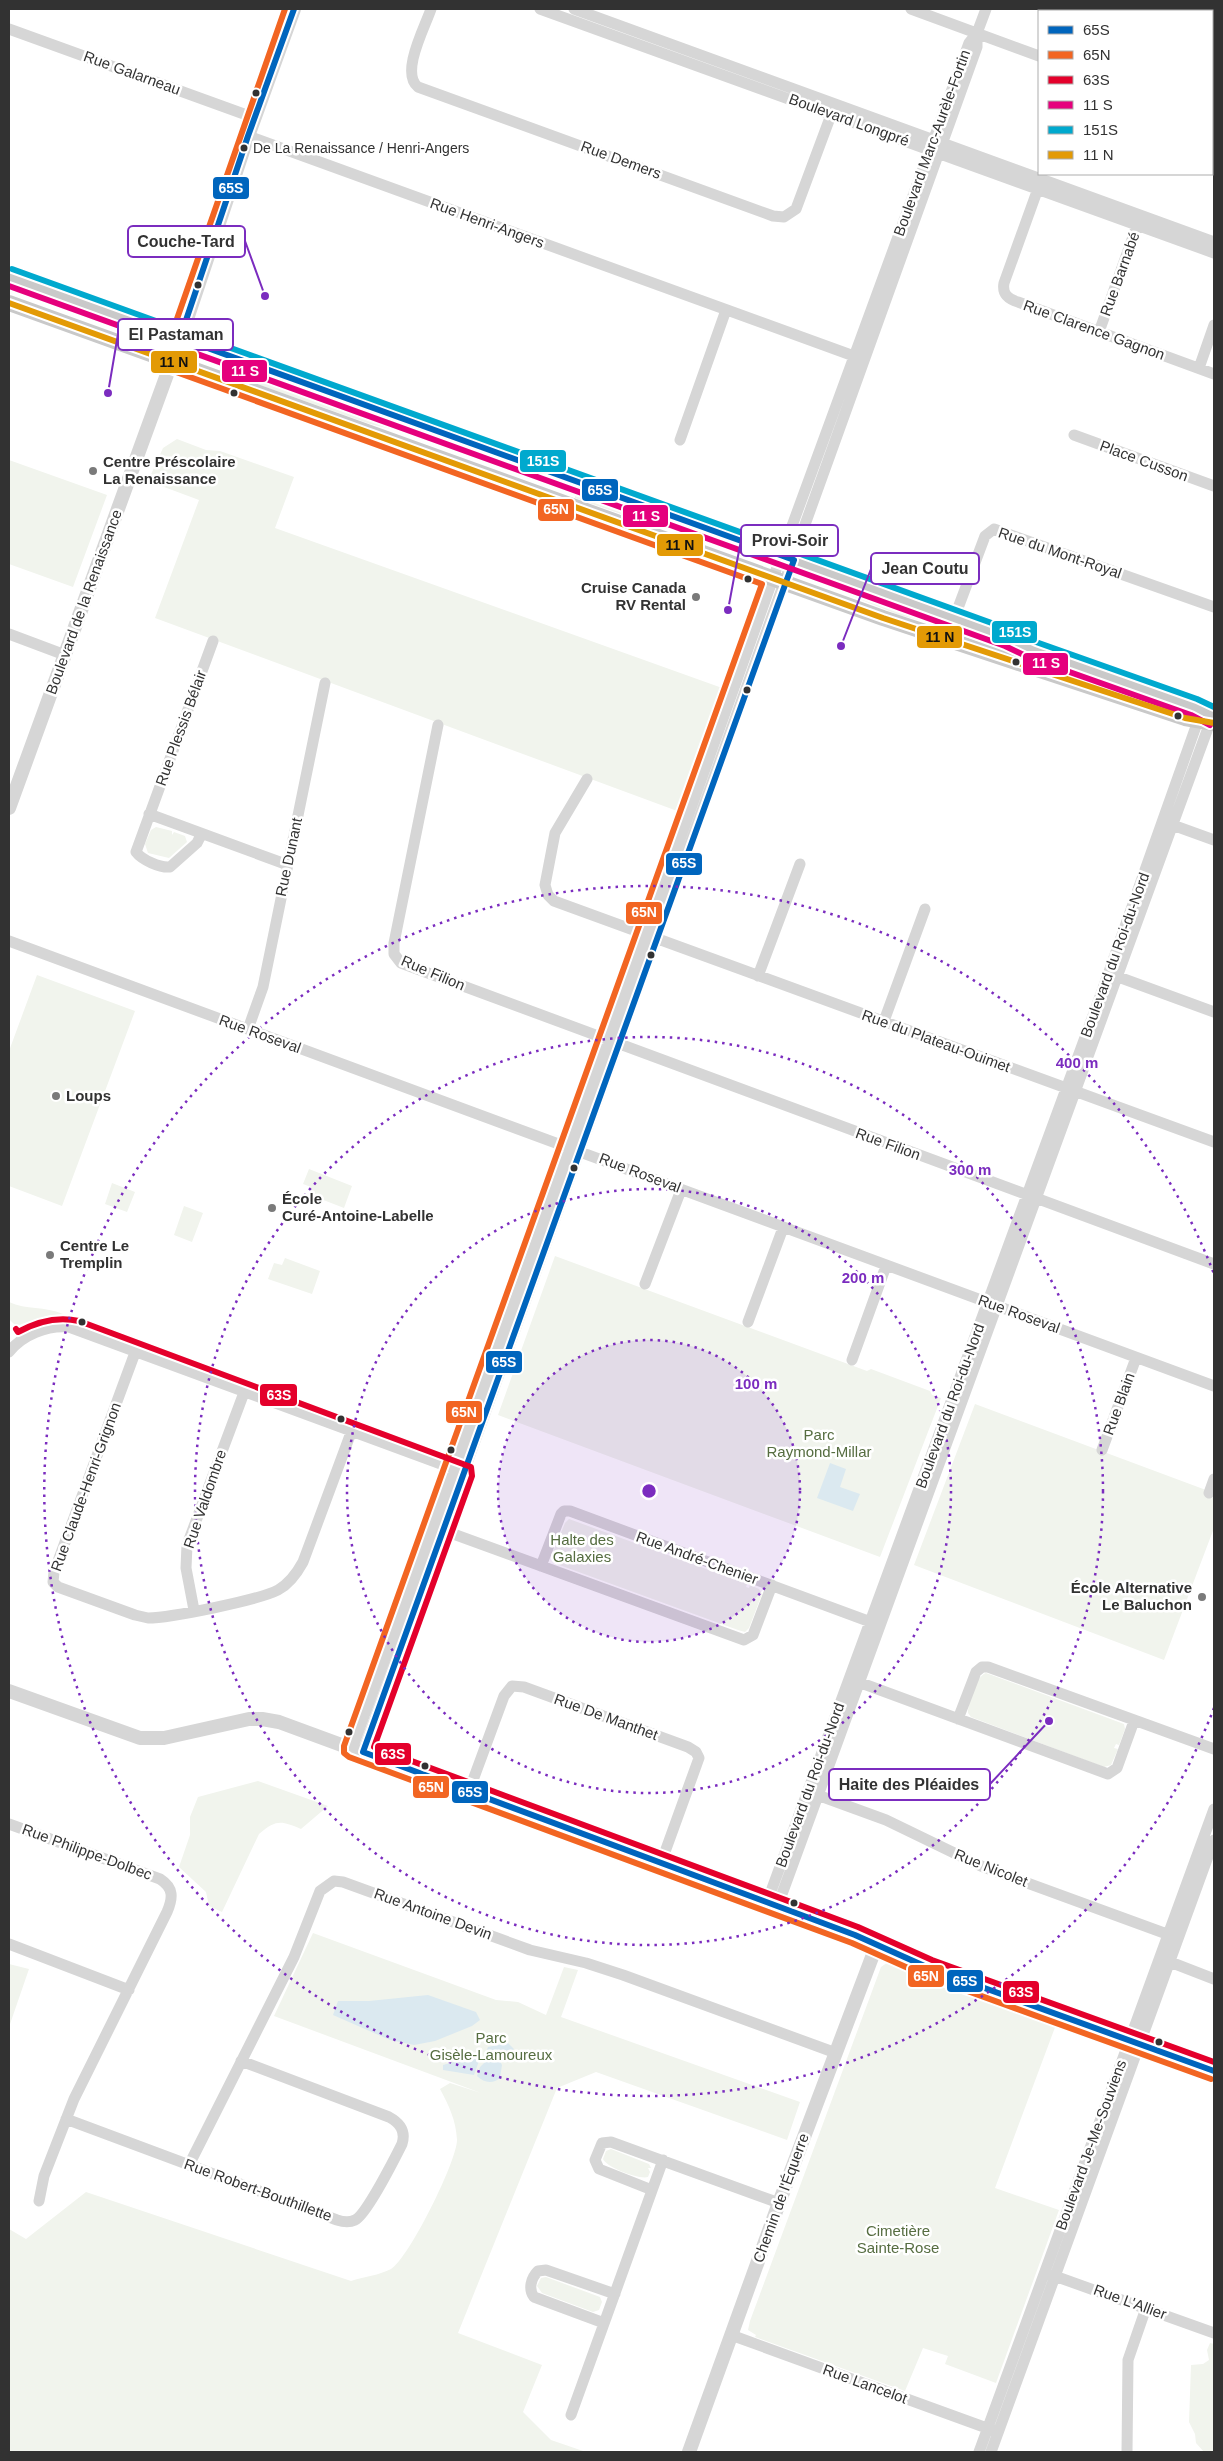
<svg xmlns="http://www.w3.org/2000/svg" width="1223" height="2461" font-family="Helvetica,sans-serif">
  <rect width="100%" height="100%" fill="#fff"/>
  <path fill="#f1f4ed" d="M244 377 329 402 417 434 416 435 370 424 243 379Z
    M177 439 206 450 220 451 294 477 275 528 725 689 680 812 155 618 199 500 148 481 163 448Z
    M9 460 107 495 73 587 9 564Z
    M575 496 620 507 715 541 647 523 575 498Z
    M847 594 901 608 936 621 935 624 899 615Z
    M156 827 172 831V835L174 832 185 836 187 842 169 858 148 853 145 844 151 830Z
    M37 975 135 1011 62 1206 9 1186V1051Z
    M309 1169 352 1186 344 1208 308 1194 311 1187 303 1184Z
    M112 1183 135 1192 127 1212 105 1204Z
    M184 1206 203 1213 192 1242 174 1235Z
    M555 1256 867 1371 871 1369 930 1391 932 1395 941 1398 880 1557 498 1415Z
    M285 1258 320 1271 312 1294 268 1279 274 1263 282 1265Z
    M9 1302C26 1310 45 1306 63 1314L46 1316 16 1326 9 1319Z
    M975 1404 1214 1493V1528L1164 1660 914 1565Z
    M569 1519 747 1584 746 1587 749 1588 750 1585 759 1589 762 1594 749 1628 745 1632 738 1630 554 1563 551 1557 565 1523Z
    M986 1673 1124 1724 1125 1729 1119 1745 1116 1744 1114 1748 1118 1749 1111 1765 1104 1767 971 1717 968 1713C968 1703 976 1676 986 1673Z
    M258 1781 328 1806 301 1829C281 1821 277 1819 259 1834L222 1912 209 1906 206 1892 179 1867 190 1835V1817L198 1797Z
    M313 1933 496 2000 518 2002 546 2015 564 1967 578 1970 561 2017 800 2102 787 2140 596 2072 557 2088 458 2333 542 2365 523 2412 551 2440 586 2452H9V2229L26 2239 86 2192 351 2281C363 2277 380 2275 391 2269 409 2258 457 2161 457 2140 456 2120 449 2106 440 2089L450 2083 481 2093 274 2016Z
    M888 1962 1057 2022 995 2188 1059 2210 996 2383 945 2364 948 2356 923 2348 905 2391 755 2337 756 2335 748 2330 750 2321 881 1967Z
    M9 1964 29 1969 9 2027Z
    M611 2149 649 2164 651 2168H648L650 2172 648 2177C639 2180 606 2167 603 2159L606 2151Z
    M546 2277 600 2297 602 2302 599 2310 593 2312 542 2293 537 2286 541 2278Z
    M1210 2343 1214 2344V2452H1204L1196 2443 1195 2434 1189 2422 1191 2365 1203 2364 1209 2360 1207 2350Z"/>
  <path fill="#dbe9f0" d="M830 1463 846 1469 840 1487 860 1494 853 1511 817 1498Z
    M428 1995 476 2012 480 2020 472 2026 435 2041 414 2045 390 2040 333 2015 338 2001H369Z
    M508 2043 514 2049 502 2060 485 2055 488 2047Z
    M471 2057 479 2061 474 2075 443 2070V2065Z
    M487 2060 500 2061 502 2065 500 2078C493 2084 484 2083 477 2076L480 2067Z"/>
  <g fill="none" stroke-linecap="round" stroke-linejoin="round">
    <path stroke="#d6d6d6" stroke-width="11" d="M431 9C425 27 400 73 418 87L773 216 784 217 796 209 834 107
      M540 9 1214 253
      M574 9 1214 242
      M911 9 1039 56
      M1214 21 1212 30 1214 37
      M9 29 255 118
      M1212 119 1214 120
      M248 136 862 359
      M1040 183 1004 283C1002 294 1008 299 1018 302L1214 374
      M1099 332 1139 220
      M1199 368 1214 325
      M1074 435 1214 486
      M680 440 726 310
      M9 634 65 655
      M946 640 985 536 994 529 1214 607
      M438 725 394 943V954L401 963 1214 1264
      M587 779 555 833 545 885 548 895 554 901 1214 1142
      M149 814 288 865
      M1167 823 1214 840
      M201 835 197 843 170 867C160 868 142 860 136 852L213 641
      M9 941 1214 1386
      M1113 975 1214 1012
      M758 976 800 864
      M884 1021 925 909
      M248 1029 263 987 325 683
      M645 1284 681 1190
      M748 1322 783 1228
      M136 1350 54 1572 53 1582 58 1587 135 1615 148 1618C170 1618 259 1600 278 1590 289 1584 297 1573 303 1562L352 1430
      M9 1352C22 1335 47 1325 69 1327L460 1471
      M852 1360 886 1266
      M1102 1450 1136 1358
      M1209 1493 1214 1479
      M437 1528 744 1640 753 1635 772 1585
      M541 1566 561 1514 564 1511H570L876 1624
      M194 1610 186 1568 187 1545 245 1390
      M853 1680 1108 1774 1117 1768 1134 1721
      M958 1719 976 1672 982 1667H988L1214 1749
      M352 1749 529 1262 785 545 969 43 977 33 986 9
      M363 1752 977 47V33
      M469 1791 504 1696 512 1686 524 1687 688 1747 696 1752 699 1758 661 1863
      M812 1793 886 1820 981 1866 1175 1937
      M9 1824 160 1879C174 1888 173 1898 167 1912L74 2099 44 2176 39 2201
      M767 1902 1105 983 1200 715
      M778 1905 1212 717
      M9 1944 129 1990
      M1165 1960 1214 1979
      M66 2119 337 2220C343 2222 349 2223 355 2220 366 2215 395 2158 402 2144 406 2131 400 2123 389 2117L241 2061
      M189 2165 294 1957 320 1891 334 1881 343 1882 530 1950 586 1963 623 1975 836 2053
      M652 2190 599 2169 595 2160 602 2143 611 2142 779 2203
      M1049 2274 1214 2333
      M604 2323 534 2297C528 2289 531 2278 538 2271L546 2270 615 2294
      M731 2335 995 2431
      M571 2415 663 2160
      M979 2452 1214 1809
      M991 2452 1214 1840
      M1127 2452 1128 2360 1146 2308"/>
    <path stroke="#d6d6d6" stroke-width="14" d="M9 808 185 325 248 136 294 9
      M9 1691 140 1738H164L249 1719H262L279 1722 787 1909 866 1939 929 1968 1214 2071
      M689 2452 779 2203 877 1944"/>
    <path stroke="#c9c9c9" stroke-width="16" d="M9 277 1008 638 1033 650 1194 707 1214 717
      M9 303 883 618 1185 718 1214 723"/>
    <defs>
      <path id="bus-1" d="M294 9 248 136 180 338 794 560 363 1752 855 1935 929 1968 1214 2071"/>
      <path id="bus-2" d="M285 9 163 359 165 368 762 584 344 1746V1753L349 1757 852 1943 926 1976 1211 2079"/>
      <path id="bus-3" d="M16 1329 18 1332C38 1321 57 1316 79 1321L471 1467 472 1476 374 1747 858 1927 932 1960 1214 2062"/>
      <path id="bus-4" d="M9 286 1005 646 1030 658 1191 715 1210 725"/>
      <path id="bus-5" d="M12 269 1011 630 1036 642 1197 699 1214 707"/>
      <path id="bus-6" d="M9 303 883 618 1185 718 1214 723"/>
    </defs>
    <use href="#bus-1" stroke="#fff" stroke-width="10"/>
    <use href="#bus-2" stroke="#fff" stroke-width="10"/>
    <use href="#bus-3" stroke="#fff" stroke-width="10"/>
    <use href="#bus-4" stroke="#fff" stroke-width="10"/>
    <use href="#bus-5" stroke="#fff" stroke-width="10"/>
    <use href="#bus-6" stroke="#fff" stroke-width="10"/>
    <use href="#bus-1" stroke="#0065bd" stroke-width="6"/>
    <use href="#bus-2" stroke="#f26522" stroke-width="6"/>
    <use href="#bus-3" stroke="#e4002b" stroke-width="6"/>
    <use href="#bus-4" stroke="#e5007d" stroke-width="6"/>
    <use href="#bus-5" stroke="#00a9ce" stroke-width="6"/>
    <use href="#bus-6" stroke="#e39a05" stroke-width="6"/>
  </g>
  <circle cx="649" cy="1491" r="151" fill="#7b2cbf" fill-opacity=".12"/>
  <g fill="none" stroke="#7b2cbf" stroke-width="2.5" stroke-dasharray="2.5 5">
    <circle cx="649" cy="1491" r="151"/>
    <circle cx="649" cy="1491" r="302"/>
    <circle cx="649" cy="1491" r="454"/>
    <path d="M1214 1708A605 605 0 1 1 1214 1274"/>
  </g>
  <g fill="#323232" stroke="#fff" stroke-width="2">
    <circle cx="256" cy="93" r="4.5"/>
    <circle cx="244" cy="148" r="4.5"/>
    <circle cx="198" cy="285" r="4.5"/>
    <circle cx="234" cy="393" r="4.5"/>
    <circle cx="748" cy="579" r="4.5"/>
    <circle cx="1016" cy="662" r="4.5"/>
    <circle cx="747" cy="690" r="4.5"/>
    <circle cx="1178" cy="716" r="4.5"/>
    <circle cx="651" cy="955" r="4.5"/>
    <circle cx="574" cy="1168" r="4.5"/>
    <circle cx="82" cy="1322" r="4.5"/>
    <circle cx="341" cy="1419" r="4.5"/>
    <circle cx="451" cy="1450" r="4.5"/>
    <circle cx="349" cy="1732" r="4.5"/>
    <circle cx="425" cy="1766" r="4.5"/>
    <circle cx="794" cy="1903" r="4.5"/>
    <circle cx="1159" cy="2042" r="4.5"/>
  </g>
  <g fill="#7a7a7a" stroke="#fff" stroke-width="2">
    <circle cx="93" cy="471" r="5"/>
    <circle cx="696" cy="597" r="5"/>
    <circle cx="56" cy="1096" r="5"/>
    <circle cx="272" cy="1208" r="5"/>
    <circle cx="50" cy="1255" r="5"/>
    <circle cx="1202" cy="1597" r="5"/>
  </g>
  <g text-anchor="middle" stroke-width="5" stroke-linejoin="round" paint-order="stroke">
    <g font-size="14" fill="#323232" stroke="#fff" text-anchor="start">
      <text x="253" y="153">De La Renaissance / Henri-Angers</text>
    </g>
    <g font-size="15" fill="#323232" stroke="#fff">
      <text transform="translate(132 73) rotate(20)" y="5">Rue Galarneau</text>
      <text transform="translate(849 120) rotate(20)" y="5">Boulevard Longpré</text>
      <text transform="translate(932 143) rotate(-70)" y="5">Boulevard Marc-Aurèle-Fortin</text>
      <text transform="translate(621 160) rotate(20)" y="5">Rue Demers</text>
      <text transform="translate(487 223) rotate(20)" y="5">Rue Henri-Angers</text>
      <text transform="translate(1120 274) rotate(-70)" y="5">Rue Barnabé</text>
      <text transform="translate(1094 330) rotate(20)" y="5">Rue Clarence Gagnon</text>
      <text transform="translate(1144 461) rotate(20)" y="5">Place Cusson</text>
      <text transform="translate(1060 553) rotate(19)" y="5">Rue du Mont-Royal</text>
      <text transform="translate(84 602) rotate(-70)" y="5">Boulevard de la Renaissance</text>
      <text transform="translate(181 728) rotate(-70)" y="5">Rue Plessis Bélair</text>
      <text transform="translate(289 857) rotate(-78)" y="5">Rue Dunant</text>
      <text transform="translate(1115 955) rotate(-70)" y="5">Boulevard du Roi-du-Nord</text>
      <text transform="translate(433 973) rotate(23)" y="5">Rue Filion</text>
      <text transform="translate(260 1034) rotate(20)" y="5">Rue Roseval</text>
      <text transform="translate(936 1041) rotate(20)" y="5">Rue du Plateau-Ouimet</text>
      <text transform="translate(888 1144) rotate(20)" y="5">Rue Filion</text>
      <text transform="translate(640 1173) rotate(21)" y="5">Rue Roseval</text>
      <text transform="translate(1019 1314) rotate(20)" y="5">Rue Roseval</text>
      <text transform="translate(1119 1404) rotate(-70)" y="5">Rue Blain</text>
      <text transform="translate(950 1406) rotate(-70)" y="5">Boulevard du Roi-du-Nord</text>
      <text transform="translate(86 1487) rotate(-70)" y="5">Rue Claude-Henri-Grignon</text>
      <text transform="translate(205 1499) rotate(-71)" y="5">Rue Valdombre</text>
      <text transform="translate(697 1558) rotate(20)" y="5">Rue André-Chenier</text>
      <text transform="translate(606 1717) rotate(20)" y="5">Rue De Manthet</text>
      <text transform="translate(810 1785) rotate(-70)" y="5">Boulevard du Roi-du-Nord</text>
      <text transform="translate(87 1852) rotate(20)" y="5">Rue Philippe-Dolbec</text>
      <text transform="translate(991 1868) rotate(22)" y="5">Rue Nicolet</text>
      <text transform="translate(433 1914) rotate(20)" y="5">Rue Antoine Devin</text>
      <text transform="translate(1091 2145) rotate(-70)" y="5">Boulevard Je-Me-Souviens</text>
      <text transform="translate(258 2190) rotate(20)" y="5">Rue Robert-Bouthillette</text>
      <text transform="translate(781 2198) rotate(-70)" y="5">Chemin de l'Équerre</text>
      <text transform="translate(1130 2302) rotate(20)" y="5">Rue L'Allier</text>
      <text transform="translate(865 2384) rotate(20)" y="5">Rue Lancelot</text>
    </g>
    <g font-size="15" font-weight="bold" fill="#323232" stroke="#fff" text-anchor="start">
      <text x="103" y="467">Centre Préscolaire<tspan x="103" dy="17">La Renaissance</tspan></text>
      <text x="686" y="593" text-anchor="end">Cruise Canada<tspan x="686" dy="17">RV Rental</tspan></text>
      <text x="66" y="1101">Loups</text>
      <text x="282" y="1204">École<tspan x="282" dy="17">Curé-Antoine-Labelle</tspan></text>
      <text x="60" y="1251">Centre Le<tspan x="60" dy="17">Tremplin</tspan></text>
      <text x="1192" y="1593" text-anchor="end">École Alternative<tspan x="1192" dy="17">Le Baluchon</tspan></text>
    </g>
    <g font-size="15" fill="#566d41" stroke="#fff">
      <text x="819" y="1440">Parc<tspan x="819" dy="17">Raymond-Millar</tspan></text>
      <text x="582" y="1545">Halte des<tspan x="582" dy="17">Galaxies</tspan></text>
      <text x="491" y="2043">Parc<tspan x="491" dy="17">Gisèle-Lamoureux</tspan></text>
      <text x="898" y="2236">Cimetière<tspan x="898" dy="17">Sainte-Rose</tspan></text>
    </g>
  </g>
  <circle cx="649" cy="1491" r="8" fill="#7b2cbf" stroke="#fff" stroke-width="2.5"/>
  <g font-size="15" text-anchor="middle" font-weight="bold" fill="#7b2cbf" stroke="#fff" stroke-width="5" stroke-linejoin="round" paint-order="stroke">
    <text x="1077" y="1068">400 m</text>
    <text x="970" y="1175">300 m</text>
    <text x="863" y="1283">200 m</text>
    <text x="756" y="1389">100 m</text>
  </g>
  <path fill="none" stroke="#7b2cbf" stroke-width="2" d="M265 296L245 241M108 393L118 334M728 610L741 540M841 646L871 569M1049 1721L990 1784"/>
  <g fill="#7b2cbf" stroke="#fff" stroke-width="2">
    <circle cx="265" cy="296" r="5"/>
    <circle cx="108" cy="393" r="5"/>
    <circle cx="728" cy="610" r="5"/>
    <circle cx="841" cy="646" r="5"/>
    <circle cx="1049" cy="1721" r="5"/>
  </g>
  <g fill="#fff" stroke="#7b2cbf" stroke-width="2">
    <rect x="128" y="226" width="117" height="31" rx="5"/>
    <rect x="118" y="319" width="115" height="31" rx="5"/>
    <rect x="741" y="525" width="97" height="31" rx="5"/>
    <rect x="871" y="553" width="108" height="31" rx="5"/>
    <rect x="829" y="1769" width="161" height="31" rx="5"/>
  </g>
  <g font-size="16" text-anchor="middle" font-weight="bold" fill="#323232">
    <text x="186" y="247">Couche-Tard</text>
    <text x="176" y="340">El Pastaman</text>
    <text x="790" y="546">Provi-Soir</text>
    <text x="925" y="574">Jean Coutu</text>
    <text x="909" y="1790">Haite des Pléaides</text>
  </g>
  <g stroke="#fff" stroke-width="2">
    <rect x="212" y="176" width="38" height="24" rx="5" fill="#0065bd"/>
    <rect x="150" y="350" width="48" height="24" rx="5" fill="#e39a05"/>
    <rect x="221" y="359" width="47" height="24" rx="5" fill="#e5007d"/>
    <rect x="519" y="449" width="48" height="24" rx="5" fill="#00a9ce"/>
    <rect x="581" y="478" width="38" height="24" rx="5" fill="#0065bd"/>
    <rect x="537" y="498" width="38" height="24" rx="5" fill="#f26522"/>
    <rect x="622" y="504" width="47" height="24" rx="5" fill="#e5007d"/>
    <rect x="656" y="533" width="48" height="24" rx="5" fill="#e39a05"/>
    <rect x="991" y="620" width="47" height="24" rx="5" fill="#00a9ce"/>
    <rect x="916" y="625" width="47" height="24" rx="5" fill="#e39a05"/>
    <rect x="1022" y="652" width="47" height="24" rx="5" fill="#e5007d"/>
    <rect x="665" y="852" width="38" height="24" rx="5" fill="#0065bd"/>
    <rect x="625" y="901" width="38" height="24" rx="5" fill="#f26522"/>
    <rect x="485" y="1350" width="38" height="24" rx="5" fill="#0065bd"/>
    <rect x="259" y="1383" width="39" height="24" rx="5" fill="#e4002b"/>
    <rect x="445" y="1400" width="38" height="24" rx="5" fill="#f26522"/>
    <rect x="374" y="1742" width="38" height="24" rx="5" fill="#e4002b"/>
    <rect x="412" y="1775" width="38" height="24" rx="5" fill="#f26522"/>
    <rect x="451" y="1780" width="38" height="24" rx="5" fill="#0065bd"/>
    <rect x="907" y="1964" width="38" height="24" rx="5" fill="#f26522"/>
    <rect x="946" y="1969" width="38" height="24" rx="5" fill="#0065bd"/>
    <rect x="1002" y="1980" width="38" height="24" rx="5" fill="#e4002b"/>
  </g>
  <g font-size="14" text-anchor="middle" font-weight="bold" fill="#fff">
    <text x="231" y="193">65S</text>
    <text x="245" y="376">11 S</text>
    <text x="543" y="466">151S</text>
    <text x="600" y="495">65S</text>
    <text x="556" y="514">65N</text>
    <text x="646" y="521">11 S</text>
    <text x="1015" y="637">151S</text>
    <text x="1046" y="668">11 S</text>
    <text x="684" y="868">65S</text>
    <text x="644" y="917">65N</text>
    <text x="504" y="1367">65S</text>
    <text x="279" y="1400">63S</text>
    <text x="464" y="1417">65N</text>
    <text x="393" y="1759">63S</text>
    <text x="431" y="1792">65N</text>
    <text x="470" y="1797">65S</text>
    <text x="926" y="1981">65N</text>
    <text x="965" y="1986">65S</text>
    <text x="1021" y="1997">63S</text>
  </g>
  <g font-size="14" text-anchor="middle" font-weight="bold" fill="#111">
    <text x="174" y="367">11 N</text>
    <text x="680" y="550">11 N</text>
    <text x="940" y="642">11 N</text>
  </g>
  <rect width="1223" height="2461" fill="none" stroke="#323232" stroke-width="20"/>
  <rect x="1038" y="10" width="175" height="165" fill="#ffffff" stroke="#adadad"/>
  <rect x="1048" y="26" width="25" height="8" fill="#0065bd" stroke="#adadad"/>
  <text x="1083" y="35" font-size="15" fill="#323232">65S</text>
  <rect x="1048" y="51" width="25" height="8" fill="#f26522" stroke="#adadad"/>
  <text x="1083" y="60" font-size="15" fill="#323232">65N</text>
  <rect x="1048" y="76" width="25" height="8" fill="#e4002b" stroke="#adadad"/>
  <text x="1083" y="85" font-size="15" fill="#323232">63S</text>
  <rect x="1048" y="101" width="25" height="8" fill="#e5007d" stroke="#adadad"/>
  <text x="1083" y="110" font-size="15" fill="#323232">11 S</text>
  <rect x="1048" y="126" width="25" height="8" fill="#00a9ce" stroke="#adadad"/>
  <text x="1083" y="135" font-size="15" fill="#323232">151S</text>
  <rect x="1048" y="151" width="25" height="8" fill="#e39a05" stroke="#adadad"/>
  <text x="1083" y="160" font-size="15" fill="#323232">11 N</text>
</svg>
